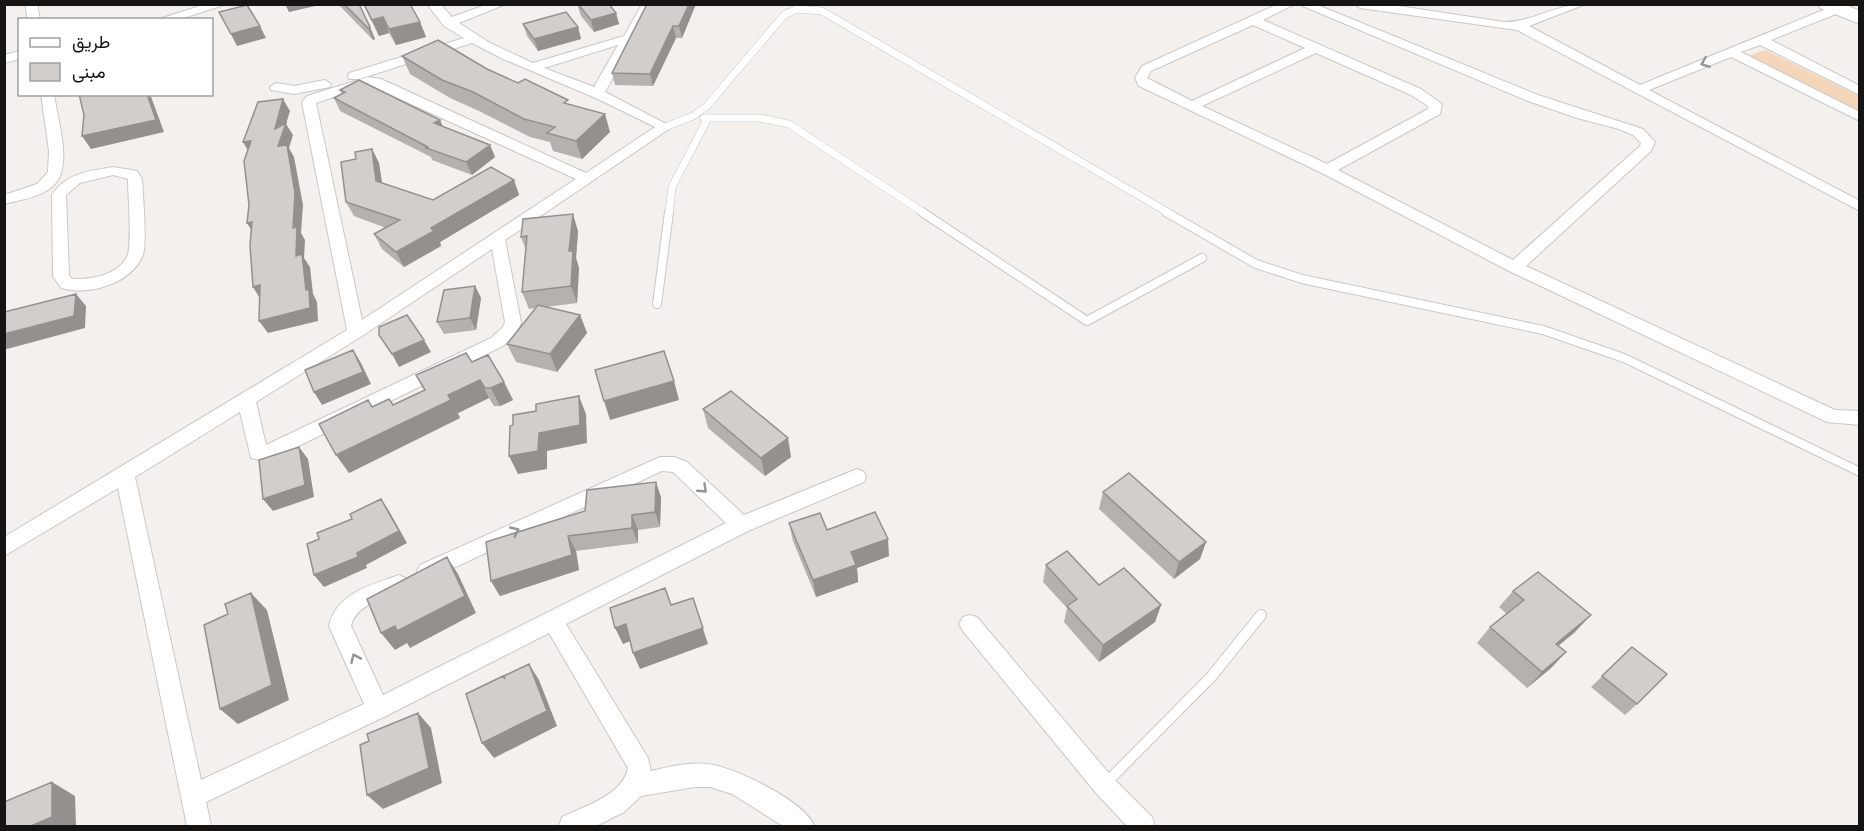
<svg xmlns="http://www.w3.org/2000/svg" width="1864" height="831" font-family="Roboto,Vazirmatn,sans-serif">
  <rect width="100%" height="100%" fill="#f3f0ed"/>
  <path fill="#f5d6b8" d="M1765 50 1859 96V113L1752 58 1751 55Z"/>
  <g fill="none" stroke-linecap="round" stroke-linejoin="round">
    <defs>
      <path id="service-far2" d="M708 118H760L789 124 924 213
        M665 127 693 116 707 106 784 15 797 9 822 11 1169 213
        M669 213 672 187 708 118H704"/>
      <path id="service-far1" d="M922 212 1087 321 1202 258
        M1166 212 1256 264 1302 279 1543 330 1624 358 1860 472
        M657 304 669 212"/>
      <path id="service" d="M1104 785 1211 677 1261 615"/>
      <path id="minor" d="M25 4H37L40 20H28Z
        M206 4H227L177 20H156Z
        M427 4H440L452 17 488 4H506L459 23 490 43 533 63 624 36 642 4H654L605 92 672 127 505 240 521 322 517 334 503 346 272 459 265 461 251 458 240 412 135 477 201 780 364 704 329 626C336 593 371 585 399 575L406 578 409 584 406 590C388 597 355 604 351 626L383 695 726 523 673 472 662 471 434 577 427 580 420 577 417 571 420 565 660 457H674L687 462 744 515 857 469 864 472 866 477 864 482 748 531 566 624 648 758 651 771C669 767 688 762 707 764 733 766 806 802 814 826H783L732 794 710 787H695L641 796 624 812 596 826H559L562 817C585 806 623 795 628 768L549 633 386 716 206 802 211 826H187L118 488 4 556V537L347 330 302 102 307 96 368 77 381 79 586 173 655 127 598 99 503 59 472 43 359 79H349L348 76 349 73 464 38 444 26ZM618 45 594 87 544 68ZM369 85 576 179 362 320 316 103ZM492 249 505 322 503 327 491 338 266 445 256 402 362 336Z
        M1278 4H1295L1263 20 1421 89 1442 104 1440 114 1338 170 1513 260 1640 146 1641 143 1633 135 1619 129 1577 118 1528 101 1298 4H1315L1538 95 1643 129 1655 142 1651 151 1526 266 1835 410 1860 411V425L1827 422 1509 271 1322 173 1139 86 1135 78 1142 66ZM1253 25 1305 48 1192 101 1147 78 1151 71ZM1316 53 1411 95 1428 106V109L1327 164 1202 106Z
        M1354 4H1386L1504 22C1533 22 1556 4 1586 4L1529 26 1640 85 1833 6H1841V12L1771 40 1860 86V95L1760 45 1741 52 1860 112V121L1731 57 1649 90 1860 201V211L1517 30 1360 8Z
        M20 51V59L4 63V55Z
        M325 80 331 84 330 87 294 94 271 90 270 87 276 83 294 86Z
        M41 94H54C57 118 74 168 53 186 41 197 20 200 4 204V195L37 184 48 172 49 151Z
        M113 167 137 171 142 179C143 195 147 243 143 255 131 284 89 296 61 288L53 276 52 195C66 173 89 171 113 167ZM113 175 128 179C128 194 132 242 128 254 121 275 90 280 72 279L69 275 66 195 80 183Z
        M970 615 977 617 1112 777 1152 817 1155 826H1127L1096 793 963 631 959 624 963 617Z"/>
      <path id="primary" d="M1818 4H1844L1860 11V24L1820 8Z"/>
    </defs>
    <use href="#service-far2" stroke="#cbc8c5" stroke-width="8"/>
    <use href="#service-far1" stroke="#cbc8c5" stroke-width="10"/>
    <use href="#service" stroke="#cbc8c5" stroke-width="12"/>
    <use href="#minor" stroke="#cbc8c5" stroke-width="2"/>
    <use href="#primary" stroke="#cbc8c5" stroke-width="2"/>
    <use href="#service-far2" stroke="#fff" stroke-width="7"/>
    <use href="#service-far1" stroke="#fff" stroke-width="8"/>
    <use href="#service" stroke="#fff" stroke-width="10"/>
    <use href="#minor" fill="#fff" fill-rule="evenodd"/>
    <use href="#primary" fill="#fff" fill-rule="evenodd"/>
  </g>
  <path fill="#b5b1af" d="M338 4H359L375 39 373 40Z
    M363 4H410L420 22 426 37 396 45 389 33 379 36Z
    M577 4 616 13 619 24 594 32 581 16Z
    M647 4H696L682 38H676L653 86 615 85 612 73Z
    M523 24 578 27 581 39 538 51 527 36Z
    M402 56 518 83 569 105 610 132 582 159 553 151 550 142 530 137 479 111 450 98 410 74Z
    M340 90 440 120 443 127 490 145 495 157 472 175 432 160 431 157 340 111 334 98 342 94Z
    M372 149 379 163 382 183 433 200 514 180 519 195 440 242 441 246 404 267 382 249 374 234 386 228 354 216 346 202 356 159Z
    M578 231 576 258 579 268 577 303 546 307 580 315 587 333 557 372 516 362 507 344 536 308 529 309 522 292 526 250 521 237Z
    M475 286 481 298 476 330 444 334 437 322Z
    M472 362 504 382 513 400 500 406H494L489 398 458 413 460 418 349 473 372 407 393 405 425 390Z
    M703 409 791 457 765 476 708 428Z
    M1103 492 1206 542 1200 559 1174 579 1099 509Z
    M661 497 660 527 638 530V543L576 551 579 570 500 596 491 581 486 542Z
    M789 523 827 530 889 556 857 568 858 582 816 597 793 541Z
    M1046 565 1099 585 1161 605 1155 622 1099 662 1064 622 1067 608 1043 582Z
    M1513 591 1575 632 1558 646 1566 652 1551 668 1527 688 1477 643 1490 627 1507 614 1499 607Z
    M1632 647 1637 704 1625 715 1591 687Z"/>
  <path fill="#93908e" d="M285 4H324L289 12Z
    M689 4H696L682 38 679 26Z
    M616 13 619 24 594 32 591 20Z
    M383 17 389 33 379 36 372 20Z
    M420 22 426 37 396 45 389 29Z
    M260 26 266 38 237 46 231 34Z
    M673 26 676 38 653 86 650 74Z
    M370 27 375 39 373 40 368 28Z
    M578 27 581 39 538 51 534 39Z
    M147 94H150L164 132 91 149 82 136Z
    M283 99 290 111 286 124 293 135 289 148 294 157 303 205 301 233 305 240 304 258 310 267 313 294 317 302 318 321 268 333 259 321 306 290 296 256 275 129Z
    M605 114 610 132 582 159 576 141Z
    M440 120 445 132 434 123Z
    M251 141 250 154 243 142Z
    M490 145 495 157 472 175 466 162Z
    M372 149 379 163 384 196 376 181Z
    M514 180 519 195 440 242 441 246 404 267 396 252 431 228Z
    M573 214 578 231 576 258 579 268 577 303 571 286 569 251Z
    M252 222 255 236 247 223Z
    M260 285 261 300 253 287Z
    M475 286 481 298 476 330 470 318Z
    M76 294 86 306 85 328 7 349 4 347V334Z
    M580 315 587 333 557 372 550 354Z
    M424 340 431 352 399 367 392 354Z
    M353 350 361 363 371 384 322 405 314 392Z
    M480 380 489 398 458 413 448 395Z
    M674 381 679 400 610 420 604 401Z
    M504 382 513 400 500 406 491 388Z
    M579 396 586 414 587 443 547 451V469L518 474 509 456 539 433Z
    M451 400 460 418 349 473 336 455Z
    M788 438 791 457 765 476 761 458Z
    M299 447 308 459 314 497 273 511 263 499Z
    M656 482 661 497 660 527 655 512Z
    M381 499 389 511 407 543 366 565 367 568 324 587 314 575Z
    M632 515 638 530V543L632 528Z
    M568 536 576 551 579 570 500 596 491 581Z
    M888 539 889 556 857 568 858 582 816 597 813 580 851 552Z
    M1206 542 1200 559 1174 579 1179 562Z
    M447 557 458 574 476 613 410 648 407 643 395 650 381 633Z
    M251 593 267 610 289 700 238 724 220 709Z
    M693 598 708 644 640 669 633 653Z
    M1161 605 1155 622 1099 662 1103 645Z
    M1591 615 1575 632 1541 660 1556 644Z
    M626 624 633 640 623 644 615 628Z
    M1566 652 1551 668 1527 688 1542 672Z
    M529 664 539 680 557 726 494 758 482 743Z
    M418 713 431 728 442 783 383 809 367 795Z
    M52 782 75 796 76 826H31Z"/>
  <path fill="#d2cecb" stroke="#93908e" stroke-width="1.5" d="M344 4H359L370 27 368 28Z
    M364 4H410L420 22 389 29 383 17 372 20Z
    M578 4H609L616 13 591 20Z
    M647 4H689L679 26H673L650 74 612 73Z
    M247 5 260 26 231 34 219 12Z
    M566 12 578 27 534 39 523 24Z
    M438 40 487 69 518 83 525 79 568 100 564 103 605 114 576 141 547 133 555 127 524 119 473 92 442 80 402 56Z
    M359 80 440 120 434 123 490 145 466 162 426 148 428 147 334 98 345 92 340 90Z
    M79 94H147L156 120 82 136 84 115Z
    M283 99 275 129 286 123 278 146 287 145 295 193 293 228 297 227 296 256 302 254 306 290 309 289 310 308 259 321 260 285 253 287 250 245 252 222 247 223 249 205 244 161 251 141 243 142 258 102Z
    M372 149 376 181 433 200 491 167 514 180 431 228 434 231 396 252 374 234 400 220 346 202 341 162 356 159 355 152Z
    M573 214 569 251H573L571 286 522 292 527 236 521 237 523 219Z
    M475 286 470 318 437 322 444 290Z
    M76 294 74 316 4 334V312Z
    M538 305 580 315 550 354 507 344Z
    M407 315 424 340 392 354 379 335V327Z
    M353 350 363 372 314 392 305 370Z
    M664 351 674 381 604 401 595 370Z
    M466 353 472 362 488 355 504 382 491 388H485L480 380 448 395 451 400 336 455 319 424 368 400 372 407 389 399 393 405 425 390 416 375Z
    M731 391 788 438 761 458 703 409Z
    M579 396 580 425 539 433 538 451 509 456 510 426 513 425V415L536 411V404Z
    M299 447 305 485 263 499 259 460Z
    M1129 473 1206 542 1179 562 1103 492Z
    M656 482 655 512 632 515V528L568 536 572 555 491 581 486 542 585 511 587 490Z
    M381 499 399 531 357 553 358 557 314 575 307 544 319 539 317 533 352 519 350 514Z
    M875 512 888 539 851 552 856 565 813 580 789 523 820 513 827 530Z
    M1067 551 1099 585 1124 568 1161 605 1103 645 1067 606 1077 599 1046 565Z
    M447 557 465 596 397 631 395 626 381 633 367 599Z
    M1538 572 1591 615 1556 644 1566 652 1542 672 1490 627 1524 600 1513 591Z
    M665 588 671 605 693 598 703 628 633 653 626 624 615 628 610 608Z
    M251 593 272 685 220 709 204 625 228 614 225 604Z
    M1632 647 1667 674 1637 704 1602 676Z
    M529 664 547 711 482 743 466 694 503 676 505 679 504 676Z
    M418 713 429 768 367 795 360 745 369 741 367 734Z
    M52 782V817L31 826H4V802Z"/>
  <defs><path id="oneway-chevron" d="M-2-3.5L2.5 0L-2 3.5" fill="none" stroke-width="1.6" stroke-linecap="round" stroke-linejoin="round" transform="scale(1.5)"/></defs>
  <g stroke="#969595">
    <use href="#oneway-chevron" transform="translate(1705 63) rotate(158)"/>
    <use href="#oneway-chevron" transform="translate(703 489) rotate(43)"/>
    <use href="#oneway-chevron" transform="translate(515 531) rotate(-25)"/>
    <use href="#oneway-chevron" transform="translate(355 658) rotate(-114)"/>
  </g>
  <rect width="1864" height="831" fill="none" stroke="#151413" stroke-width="12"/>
  <rect x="18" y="18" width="195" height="78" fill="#ffffff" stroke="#a1a1a1" stroke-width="1.5"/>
  <rect x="30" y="38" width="30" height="9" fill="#ffffff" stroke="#a1a1a1" stroke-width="1.5"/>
  <text x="72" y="48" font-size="18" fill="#151413">طريق</text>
  <rect x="30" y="63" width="30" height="18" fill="#d2cecb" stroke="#a1a1a1" stroke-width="1.5"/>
  <text x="72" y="78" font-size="18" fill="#151413">مبنى</text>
</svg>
